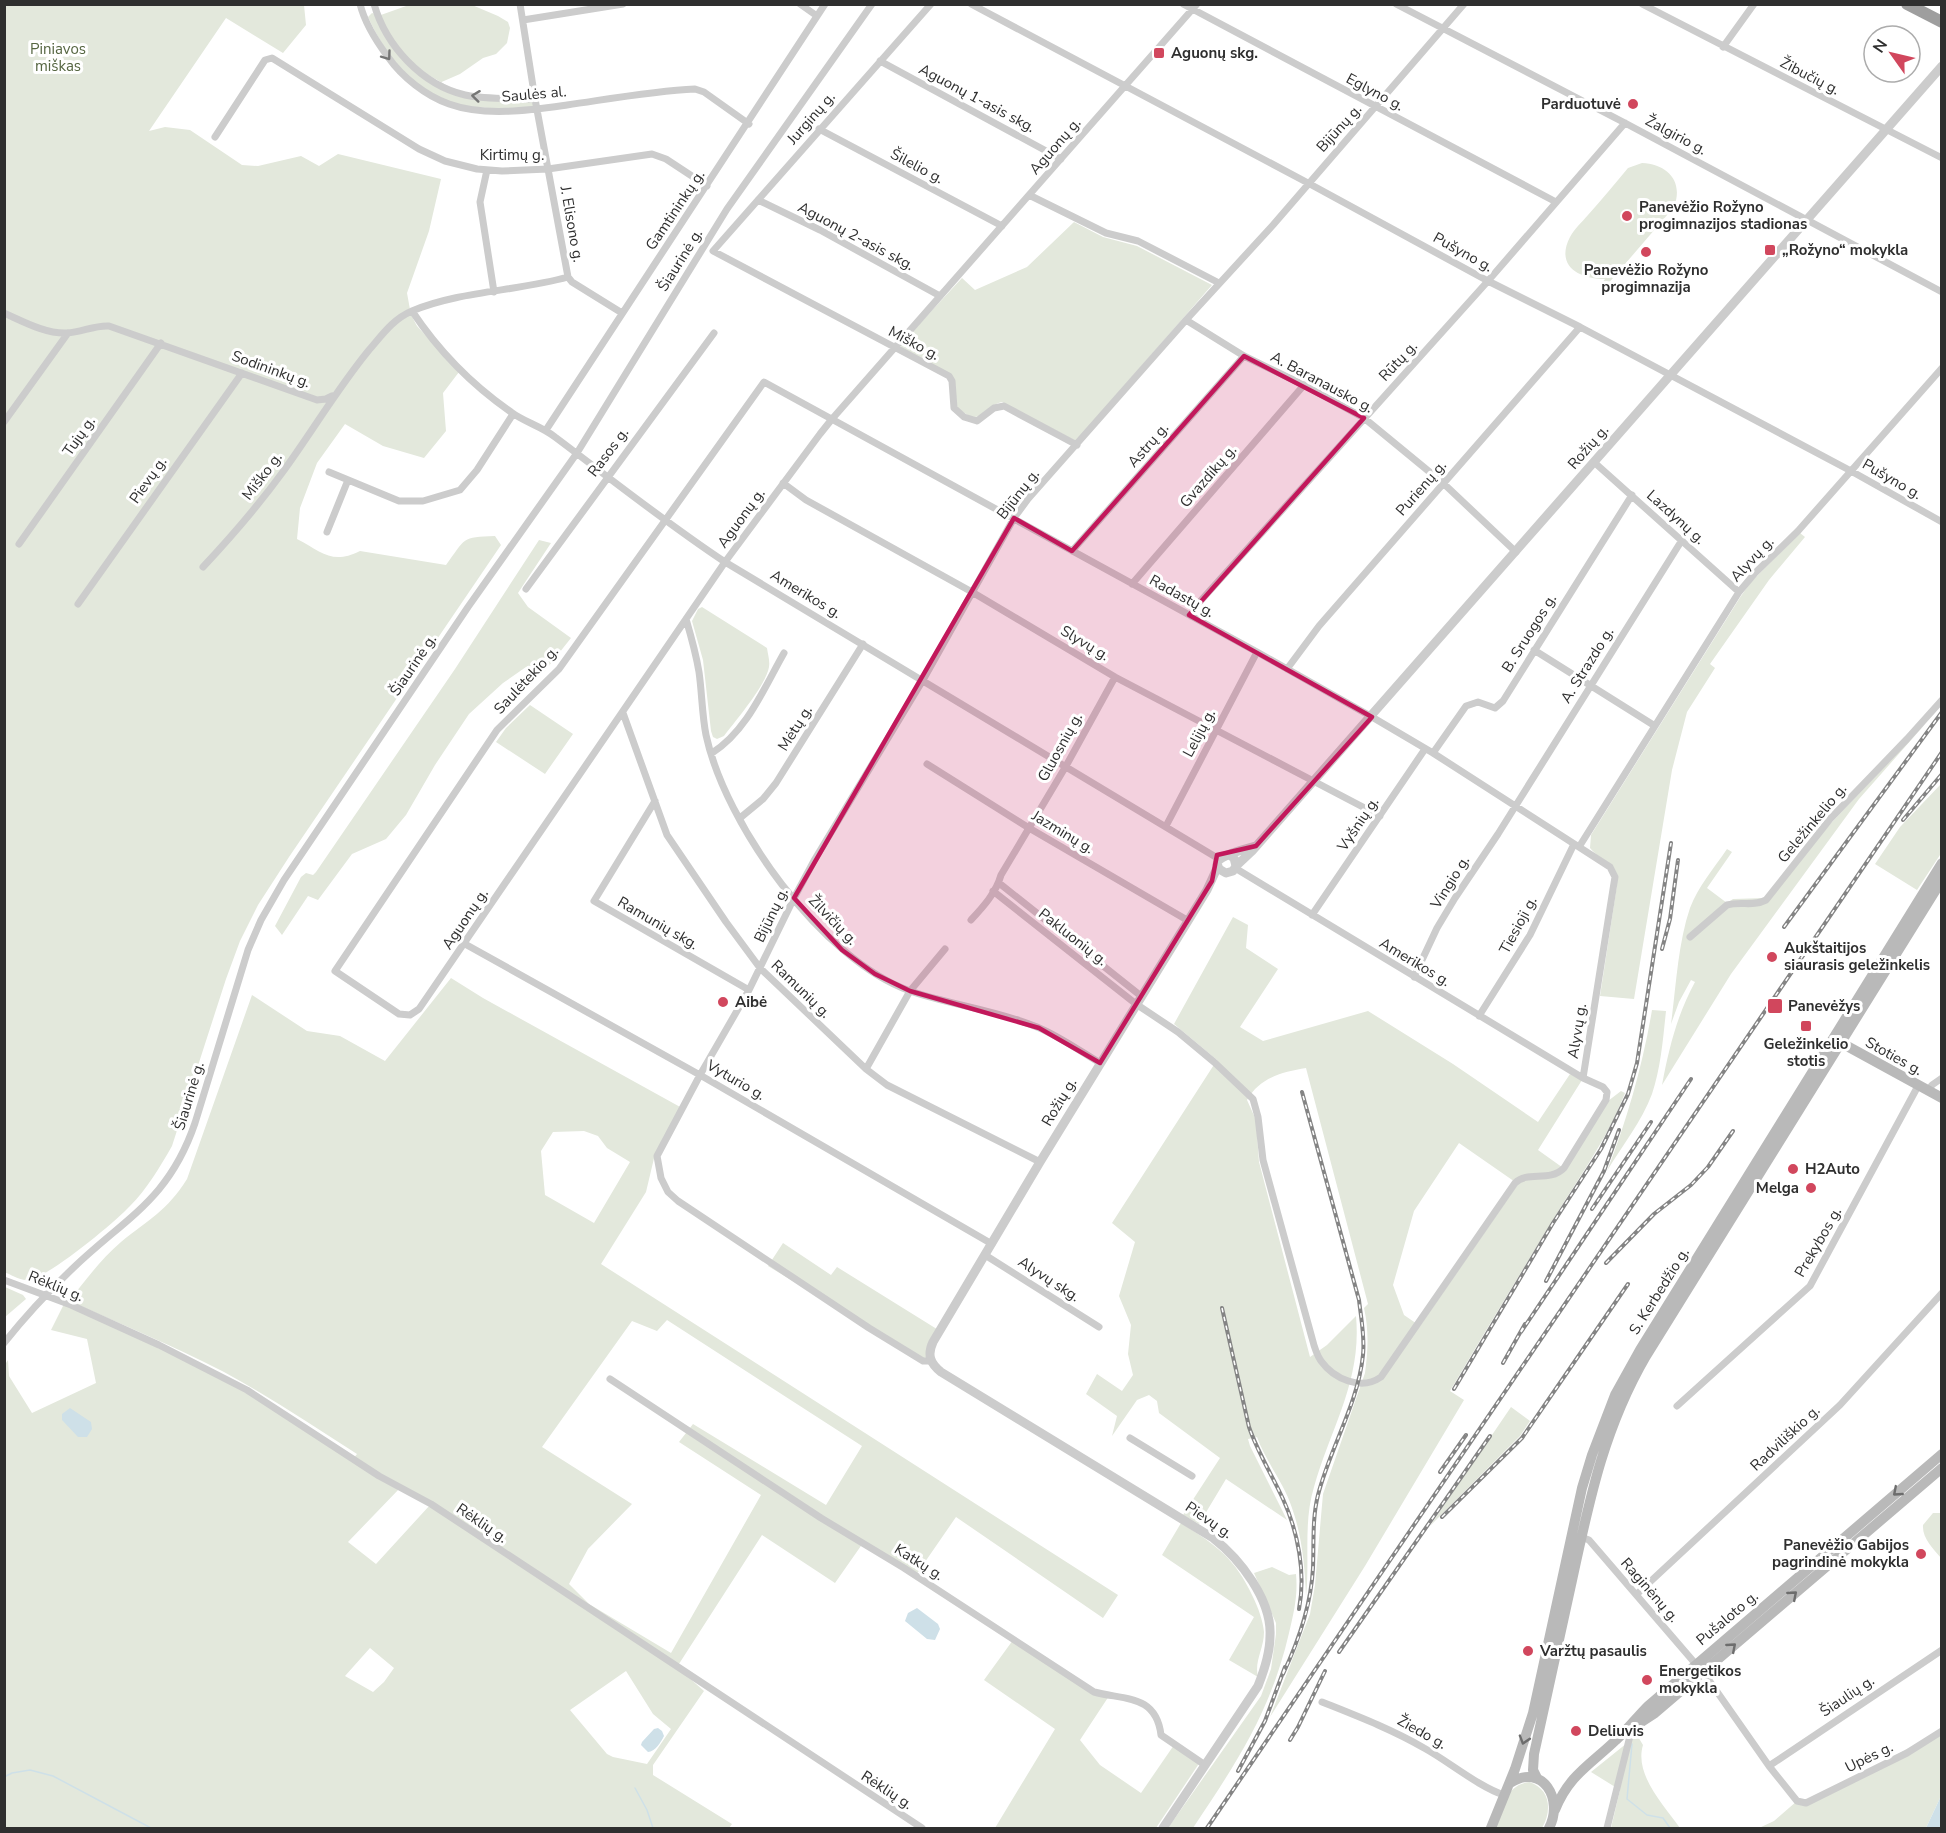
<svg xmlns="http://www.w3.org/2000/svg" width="1946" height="1833" font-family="'Nunito Sans',sans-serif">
  <rect width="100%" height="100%" fill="#fff"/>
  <path fill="#e3e8dc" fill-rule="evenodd" d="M4 5H304L306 25 283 53 226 18 149 131 165 127 190 130 242 165 258 166 301 156 319 166 338 154 441 179 429 231 407 293 411 315 417 326 459 372 443 393 446 431 424 458 383 446 345 424 317 463 300 508 297 539C322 552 332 565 360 551L446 565C466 538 461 537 495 536L501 545 289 857 258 905 240 941 226 979 172 1146C160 1167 147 1189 130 1206 115 1222 45 1281 26 1280 19 1280 10 1274 4 1272Z
    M409 5H472L498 16 508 22 510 28 507 43 496 54 483 58 460 74 437 84 407 62 378 16Z
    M372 13 375 14 406 62 465 96 530 100 534 103 532 109C510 108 488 109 467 106 419 98 387 59 368 17Z
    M1642 163C1667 164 1684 181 1674 207L1607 285 1602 283 1605 279C1579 279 1555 266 1570 237 1575 228 1582 222 1588 215 1602 199 1615 184 1628 168Z
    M1074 222 1103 237 1137 246 1212 285 1076 441 1002 402C978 408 984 430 955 406L954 381 899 346 962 278 975 290 1027 267Z
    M1800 533 1805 537 1769 580 1710 664 1715 668 1687 712 1672 770 1634 999 1600 996 1617 885C1615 856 1605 866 1590 848L1591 835 1741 596 1751 582Z
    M539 540 551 543 518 593 528 607 571 638 544 672 530 666 526 667 503 683 469 714 435 765 406 815 386 839 352 854 318 900 308 896 282 935 275 926 301 877 306 873 313 875 316 872 455 669Z
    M702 607 767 648C768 655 770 661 769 667 766 685 736 720 724 736L717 739 713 737 711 731 703 660 692 621 698 609Z
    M530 705 573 734 545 774 496 742 506 728Z
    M1927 722 1859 799 1731 974 1662 1085C1669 1048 1677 1015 1695 982L1691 980 1679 1002 1671 1024C1676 987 1678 943 1690 908 1698 887 1714 868 1727 849L1732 852 1707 888 1727 903 1733 899 1765 898 1833 821Z
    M1941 784 1940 855 1917 890 1875 864 1900 827Z
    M1233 917 1248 925 1246 948 1278 969 1240 1027 1263 1041 1368 1011 1453 1064 1538 1122 1570 1074 1582 1080 1538 1150 1566 1170 1608 1101 1621 1091 1625 1093C1607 1140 1577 1180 1551 1223 1517 1279 1483 1335 1450 1391L1464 1400 1365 1566 1270 1717 1310 1614 1315 1585 1323 1494 1365 1373C1368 1351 1369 1330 1364 1308L1368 1304 1306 1068C1283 1072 1260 1077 1247 1100L1256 1120 1259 1162 1310 1357 1327 1345 1356 1316C1362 1381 1331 1427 1314 1487 1303 1523 1310 1560 1306 1596 1305 1567 1302 1536 1292 1508 1284 1483 1266 1462 1257 1437L1248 1439 1250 1446 1287 1520 1226 1479 1199 1524 1183 1515 1220 1458 1159 1413 1157 1401 1149 1395 1137 1400 1112 1436 1117 1416 1086 1394 1097 1374 1122 1391 1133 1375 1128 1354 1131 1325 1119 1296 1135 1242 1112 1223 1217 1060 1174 1024ZM1459 1143 1518 1184 1420 1326 1404 1315 1393 1285 1414 1211Z
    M451 978 483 998 682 1108 655 1154 646 1192 601 1264 1118 1595 1103 1618 956 1517 916 1575 863 1543 835 1583 762 1535 677 1667 704 1691 653 1765V1775L732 1824 729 1828H5L4 1366 8 1360 9 1376 32 1413 96 1383 87 1339 51 1330 64 1304 159 1345 247 1390 353 1459 357 1454C313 1426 270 1397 224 1372 174 1346 121 1324 69 1301 85 1281 101 1259 121 1242 149 1219 167 1211 187 1179L252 995 307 1031 340 1036 385 1061ZM584 1131 598 1136 607 1148 630 1162 594 1223 545 1195 541 1151 553 1132ZM667 1320 862 1446 826 1505 693 1424 679 1442 761 1495 671 1653 589 1604 569 1584 588 1549 632 1504 542 1447 632 1321 657 1331ZM400 1488 430 1505 376 1564 348 1542ZM370 1648 394 1668 384 1682 373 1692 345 1676ZM626 1671 653 1714 671 1729 647 1764 613 1757 607 1754 570 1710Z
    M1652 1010 1666 1011C1663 1039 1661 1067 1652 1094 1642 1121 1622 1146 1607 1171 1627 1120 1643 1064 1652 1010Z
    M783 1243 831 1275 837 1267 940 1331 926 1362 768 1266Z
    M5 1287 23 1295 26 1299 5 1317Z
    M1511 1407 1530 1421 1520 1436 1430 1526Z
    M1933 1513H1941V1558C1933 1548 1922 1538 1923 1525Z
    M1181 1523C1216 1545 1235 1558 1253 1597 1258 1607 1263 1621 1264 1632 1264 1649 1254 1661 1258 1677L1229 1660 1254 1617 1162 1555Z
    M1272 1567 1289 1575 1296 1574C1298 1595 1294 1612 1289 1633 1271 1711 1237 1762 1193 1828H1168L1261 1696 1271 1669 1276 1634V1623L1254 1573Z
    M1013 1640 1094 1692 1109 1696 1080 1740 1100 1765 1141 1793 1174 1745 1200 1762 1156 1828H995L1055 1729 984 1680Z
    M1941 1731V1796L1926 1828H1759L1774 1821 1797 1801 1806 1803Z
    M1637 1735 1643 1745C1634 1775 1664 1805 1680 1828H1611L1620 1790 1591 1772Z
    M1529 1782C1551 1789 1552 1811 1542 1828H1495C1503 1807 1505 1786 1529 1782Z"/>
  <path fill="#cee0e8" d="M70 1408 91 1422 92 1429 87 1437H78L62 1420V1414Z
    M917 1608 938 1624 940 1629 935 1640 927 1639 905 1621 908 1613Z
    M658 1728 662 1731 664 1736C661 1742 655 1752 648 1752L641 1745 642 1742 654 1729Z
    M1941 1796V1828H1926Z"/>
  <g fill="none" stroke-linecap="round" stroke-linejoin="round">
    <path stroke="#cee0e8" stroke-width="1.5" d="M1632 1744 1627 1799 1647 1815 1663 1818 1670 1828
      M4 1777 12 1773 30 1770 53 1776 151 1828
      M635 1788 647 1810 653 1828"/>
    <path stroke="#ccc" stroke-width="7" d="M360 4C365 24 376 41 388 57 402 77 426 96 449 104 485 117 531 110 567 105 609 99 653 91 695 89L704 92 749 124
      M374 4C386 46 422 85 465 95 488 100 512 98 535 99
      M520 4 535 99 568 277 572 282 622 313
      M800 4 817 16
      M931 4 713 251 949 376 952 381 954 408 964 417 977 421 994 408 1004 406 1077 445
      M971 4 1308 183 1488 281 1580 327 1851 471 1942 522
      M1183 4 1556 202
      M1396 4 1625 123 1942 292
      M1642 4 1942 158
      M523 20 623 4
      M1723 47 1754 4
      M880 61 1061 159
      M819 129 1002 226
      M215 137 265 60 272 58 419 149 445 161 477 169 502 171 548 169 652 154 666 159 707 186
      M487 170 480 202 494 292
      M1029 195 1106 233 1138 241 1219 283
      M758 200 820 230 940 296
      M412 311C438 350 472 385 511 412 524 422 541 426 555 437 611 479 666 523 725 562L1219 859
      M4 313C24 322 46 334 67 333 82 332 95 325 109 326L317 400 326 399 332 396
      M1186 320 1244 356 1304 385 1364 418 1443 483 1516 552
      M4 422 68 333
      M546 430 825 4
      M1595 463 1739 592
      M329 472 399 501H423L460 490 477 470 513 414
      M783 483 806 500 972 592 1115 677 1380 816
      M327 532 348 480
      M19 544 161 343
      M1072 551 1244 356
      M203 567C231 537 258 506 282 473 312 432 337 389 369 350 382 335 393 319 412 311 459 291 519 291 568 277
      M1132 584 1304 385
      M526 589 714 333
      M78 604 242 373
      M1191 616 1196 606 1488 281 1625 123
      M686 619C691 636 696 654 699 672 702 693 702 715 706 735 725 824 822 960 910 991 951 1005 996 1010 1037 1027 1059 1036 1080 1051 1100 1063
      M1534 650 1655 726
      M1287 669 1319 626 1580 327
      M623 713 667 835 726 922 760 968 866 1069 887 1085 1040 1162
      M712 753C747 731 764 688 784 653
      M1433 753 1466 706 1478 702 1495 708 1503 701 1632 495
      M927 764 1029 828 1187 920
      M655 801 594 901 749 990
      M740 818 763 799 776 783 863 644
      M1166 826 1257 652
      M1579 847 1739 592 1755 573 1798 531 1942 368
      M1235 868 1583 1078
      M999 883 1141 996
      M993 891 1136 1004 1178 1032 1214 1062 1253 1099 1258 1117 1263 1160 1312 1338C1314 1346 1316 1354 1321 1361 1334 1379 1361 1391 1381 1377L1515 1183C1528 1170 1549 1183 1564 1168L1606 1100 1607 1092 1603 1087 1583 1078 1614 883 1615 877 1610 867 1433 753 1372 717 1257 652 764 382 559 669 497 730 335 971 399 1014 410 1015 419 1009 725 562 820 434 832 419 1197 4
      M1312 915 1425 749
      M971 920C983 907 996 893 1001 875L1066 766 1115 677
      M1690 937 1727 905C1742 901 1752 907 1766 900L1830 819 1907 739 1942 700
      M465 944 700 1075 992 1244
      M1414 977 1437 928 1455 898 1498 834 1682 540
      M1479 1016 1530 935 1574 844
      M866 1069 910 991 945 949
      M1928 1091 1932 1085 1942 1078
      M985 1255 1099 1327
      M4 1280 71 1305 159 1345 247 1390 379 1476 431 1504 922 1828
      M4 1343C24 1318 46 1294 69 1272 124 1218 168 1202 195 1123L248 950 261 920 284 880 468 607 577 453 727 209 872 4
      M930 1361H923L869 1328 678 1201 668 1192 661 1178 657 1156 700 1075 749 990 794 898 815 859 923 680 1014 518 1028 499 1186 320 1273 225 1464 4
      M610 1379 821 1518 904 1568 1094 1692C1124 1700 1156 1694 1161 1735L1205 1765
      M1677 1406 1810 1286 1918 1086
      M1130 1438 1192 1476
      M1581 1537 1589 1540 1706 1676 1769 1766 1797 1801 1806 1803 1907 1753 1942 1731
      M1637 1594 1840 1405 1942 1293
      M1322 1702C1357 1716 1391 1729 1424 1748 1448 1761 1479 1787 1504 1795
      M1769 1766 1942 1650
      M1607 1828 1632 1728"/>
    <path stroke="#ccc" stroke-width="9" d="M1229 855 1234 858 1236 866 1233 871 1226 873C1197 859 1247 849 1256 846
      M1236 866 1252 851 1942 66
      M1163 1828 1258 1686C1264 1671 1270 1653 1270 1636 1272 1600 1240 1559 1213 1538L941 1372C930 1363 927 1355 933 1342L1040 1162 1207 890 1218 866"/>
    <path stroke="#b9b9b9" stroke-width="10" d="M1836 1040 1942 1098
      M1632 1728 1655 1713 1703 1672 1942 1468
      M1537 1778 1533 1770 1534 1754C1546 1697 1559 1641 1571 1585 1589 1502 1603 1430 1646 1356L1942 880
      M1510 1783C1543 1762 1564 1800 1549 1828
      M1555 1810C1569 1775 1590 1765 1616 1740 1627 1730 1637 1717 1648 1706L1942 1454
      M1491 1828 1515 1769 1533 1713 1582 1488 1592 1455 1615 1395 1640 1350 1942 863"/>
    <path stroke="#9e9e9e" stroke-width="12" d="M1907 4 1942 22"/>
    <defs>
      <path id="rail" d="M1903 820 1942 774
        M1784 927 1942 712
        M1662 949 1670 919 1678 860
        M1592 1209 1651 1122
        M1606 1263 1654 1214 1691 1185 1708 1167 1733 1131
        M1546 1281 1604 1171 1619 1130
        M1222 1308 1249 1427C1258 1453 1272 1475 1283 1499 1298 1532 1306 1573 1299 1609
        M1521 1332 1691 1079
        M1503 1363 1525 1324
        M1454 1389 1553 1223 1601 1149 1628 1094 1637 1063 1671 843
        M1440 1472 1466 1435
        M1442 1517 1522 1438 1628 1284
        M1339 1652 1490 1436
        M1283 1674C1299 1640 1311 1606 1313 1568 1314 1543 1312 1519 1318 1495 1330 1448 1358 1404 1363 1355 1365 1337 1361 1318 1359 1300L1302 1092
        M1290 1740 1298 1727 1325 1671
        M1238 1771 1265 1721 1285 1667
        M1207 1828 1942 752"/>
    </defs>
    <use href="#rail" stroke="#848484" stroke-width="4"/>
    <use href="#rail" stroke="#fff" stroke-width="1.5" stroke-dasharray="4.5" stroke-linecap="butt"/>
  </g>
  <defs><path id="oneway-chevron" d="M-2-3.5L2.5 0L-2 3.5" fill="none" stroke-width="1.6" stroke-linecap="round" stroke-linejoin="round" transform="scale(1.5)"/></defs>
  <g stroke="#767676">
    <use href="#oneway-chevron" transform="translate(387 56) rotate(54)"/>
    <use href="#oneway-chevron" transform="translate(476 96) rotate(-173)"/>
  </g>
  <g stroke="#6d6d6d">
    <use href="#oneway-chevron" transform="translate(1897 1492) rotate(139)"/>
    <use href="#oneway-chevron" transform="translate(1793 1595) rotate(-41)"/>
    <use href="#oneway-chevron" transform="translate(1732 1647) rotate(-41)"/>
    <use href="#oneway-chevron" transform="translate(1524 1740) rotate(107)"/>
  </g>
  <path fill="#c2185b" fill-opacity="0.2" stroke="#c2185b" stroke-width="4.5" stroke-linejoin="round" d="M1244 356 1364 418 1189 615 1372 717 1256 846 1217 855 1212 881 1100 1063 1039 1028 910 991 875 974 842 950 794 898 1014 518 1072 551Z"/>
  <g fill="#d1475d" stroke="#fff" stroke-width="2">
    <rect x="1153" y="47" width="12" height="12" rx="3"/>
    <circle cx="1633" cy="104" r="6"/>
    <circle cx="1627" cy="216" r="6"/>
    <rect x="1764" y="244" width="12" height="12" rx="3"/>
    <circle cx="1646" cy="252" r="6"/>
    <circle cx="1772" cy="957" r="6"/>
    <circle cx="723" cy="1002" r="6"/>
    <rect x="1767" y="998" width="16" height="16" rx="3"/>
    <rect x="1800" y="1020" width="12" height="12" rx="3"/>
    <circle cx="1793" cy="1169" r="6"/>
    <circle cx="1811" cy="1188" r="6"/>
    <circle cx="1921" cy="1554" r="6"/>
    <circle cx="1528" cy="1651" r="6"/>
    <circle cx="1647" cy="1680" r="6"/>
    <circle cx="1576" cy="1731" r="6"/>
  </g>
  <g text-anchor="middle" stroke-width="6" stroke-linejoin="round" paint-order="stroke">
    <g font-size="15" fill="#566642" stroke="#fff">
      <text x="58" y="54">Piniavos<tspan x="58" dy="17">miškas</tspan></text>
    </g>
    <g font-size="15" font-weight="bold" fill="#2f2f2f" stroke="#fff" text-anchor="start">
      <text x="1171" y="58">Aguonų skg.</text>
      <text x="1621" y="109" text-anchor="end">Parduotuvė</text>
      <text x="1639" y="212">Panevėžio Rožyno<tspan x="1639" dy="17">progimnazijos stadionas</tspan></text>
      <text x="1782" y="255">„Rožyno“ mokykla</text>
      <text x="1646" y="275" text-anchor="middle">Panevėžio Rožyno<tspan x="1646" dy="17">progimnazija</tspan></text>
      <text x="1784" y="953">Aukštaitijos<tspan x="1784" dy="17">siaurasis geležinkelis</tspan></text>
      <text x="735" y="1007">Aibė</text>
      <text x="1788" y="1011">Panevėžys</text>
      <text x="1806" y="1049" text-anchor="middle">Geležinkelio<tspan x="1806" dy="17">stotis</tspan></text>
      <text x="1805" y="1174">H2Auto</text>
      <text x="1799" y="1193" text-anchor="end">Melga</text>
      <text x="1909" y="1550" text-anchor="end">Panevėžio Gabijos<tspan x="1909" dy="17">pagrindinė mokykla</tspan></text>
      <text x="1540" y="1656">Varžtų pasaulis</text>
      <text x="1659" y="1676">Energetikos<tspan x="1659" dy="17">mokykla</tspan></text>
      <text x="1588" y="1736">Deliuvis</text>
    </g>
    <g font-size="15" fill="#2f2f2f" stroke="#fff">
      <text transform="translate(1810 76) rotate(27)" y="5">Žibučių g.</text>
      <text transform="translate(1375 92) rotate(28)" y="5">Eglyno g.</text>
      <text transform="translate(534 94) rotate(-5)" y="5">Saulės al.</text>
      <text transform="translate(977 98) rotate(28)" y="5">Aguonų 1-asis skg.</text>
      <text transform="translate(811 118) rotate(-49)" y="5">Jurginų g.</text>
      <text transform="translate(1339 128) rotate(-48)" y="5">Bijūnų g.</text>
      <text transform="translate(1676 135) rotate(28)" y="5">Žalgirio g.</text>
      <text transform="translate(1055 146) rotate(-49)" y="5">Aguonų g.</text>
      <text x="512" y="160">Kirtimų g.</text>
      <text transform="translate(917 166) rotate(28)" y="5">Šilelio g.</text>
      <text transform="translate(675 210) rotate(-56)" y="5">Gamtininkų g.</text>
      <text transform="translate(572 224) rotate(80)" y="5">J. Elisono g.</text>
      <text transform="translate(856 236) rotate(28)" y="5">Aguonų 2-asis skg.</text>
      <text transform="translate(1463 252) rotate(29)" y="5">Pušyno g.</text>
      <text transform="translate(680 260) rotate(-58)" y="5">Šiaurinė g.</text>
      <text transform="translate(914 343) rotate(28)" y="5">Miško g.</text>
      <text transform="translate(1398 361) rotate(-47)" y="5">Rūtų g.</text>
      <text transform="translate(271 369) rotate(20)" y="5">Sodininkų g.</text>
      <text transform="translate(1322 382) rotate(28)" y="5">A. Baranausko g.</text>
      <text transform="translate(79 436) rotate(-55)" y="5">Tujų g.</text>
      <text transform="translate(1148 445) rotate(-49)" y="5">Astrų g.</text>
      <text transform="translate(1588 447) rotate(-49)" y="5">Rožių g.</text>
      <text transform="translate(608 452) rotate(-53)" y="5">Rasos g.</text>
      <text transform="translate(262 476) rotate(-53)" y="5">Miško g.</text>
      <text transform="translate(1208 476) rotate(-49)" y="5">Gvazdikų g.</text>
      <text transform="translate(1892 479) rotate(30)" y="5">Pušyno g.</text>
      <text transform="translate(148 480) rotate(-55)" y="5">Pievų g.</text>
      <text transform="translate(1421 488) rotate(-49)" y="5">Purienų g.</text>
      <text transform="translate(1018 494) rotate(-52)" y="5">Bijūnų g.</text>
      <text transform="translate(1676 517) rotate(42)" y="5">Lazdynų g.</text>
      <text transform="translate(741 518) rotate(-54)" y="5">Aguonų g.</text>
      <text transform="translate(1752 559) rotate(-47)" y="5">Alyvų g.</text>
      <text transform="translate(806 594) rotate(31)" y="5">Amerikos g.</text>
      <text transform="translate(1182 596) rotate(29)" y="5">Radastų g.</text>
      <text transform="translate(1529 633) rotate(-58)" y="5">B. Sruogos g.</text>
      <text transform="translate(1085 643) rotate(31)" y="5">Slyvų g.</text>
      <text transform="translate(413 665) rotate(-56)" y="5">Šiaurinė g.</text>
      <text transform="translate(1587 665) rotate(-58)" y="5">A. Strazdo g.</text>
      <text transform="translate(526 680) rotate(-47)" y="5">Saulėtekio g.</text>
      <text transform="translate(795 728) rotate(-58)" y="5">Mėtų g.</text>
      <text transform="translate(1199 733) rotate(-62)" y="5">Lelijų g.</text>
      <text transform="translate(1060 747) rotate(-61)" y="5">Gluosnių g.</text>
      <text transform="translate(1812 823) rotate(-50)" y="5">Geležinkelio g.</text>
      <text transform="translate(1358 824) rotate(-56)" y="5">Vyšnių g.</text>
      <text transform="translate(1063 832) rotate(31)" y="5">Jazminų g.</text>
      <text transform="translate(1450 882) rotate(-58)" y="5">Vingio g.</text>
      <text transform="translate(771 915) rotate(-64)" y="5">Bijūnų g.</text>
      <text transform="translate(465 919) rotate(-56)" y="5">Aguonų g.</text>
      <text transform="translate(833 920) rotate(46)" y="5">Žilvičių g.</text>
      <text transform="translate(658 923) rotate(30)" y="5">Ramunių skg.</text>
      <text transform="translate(1518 925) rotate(-62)" y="5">Tiesioji g.</text>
      <text transform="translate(1073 937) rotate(38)" y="5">Pakluonių g.</text>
      <text transform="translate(1415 962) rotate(31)" y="5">Amerikos g.</text>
      <text transform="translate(801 989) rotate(44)" y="5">Ramunių g.</text>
      <text transform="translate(1577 1031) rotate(-81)" y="5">Alyvų g.</text>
      <text transform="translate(1894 1056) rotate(29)" y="5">Stoties g.</text>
      <text transform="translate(736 1080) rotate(30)" y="5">Vyturio g.</text>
      <text transform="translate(189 1096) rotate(-73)" y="5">Šiaurinė g.</text>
      <text transform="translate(1059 1102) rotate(-59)" y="5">Rožių g.</text>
      <text transform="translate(1818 1242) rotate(-60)" y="5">Prekybos g.</text>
      <text transform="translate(1049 1279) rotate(33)" y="5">Alyvų skg.</text>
      <text transform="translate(56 1286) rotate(22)" y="5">Rėklių g.</text>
      <text transform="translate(1659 1291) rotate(-58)" y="5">S. Kerbedžio g.</text>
      <text transform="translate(1785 1438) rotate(-43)" y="5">Radviliškio g.</text>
      <text transform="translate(1209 1520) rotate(34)" y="5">Pievų g.</text>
      <text transform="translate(482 1523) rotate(34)" y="5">Rėklių g.</text>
      <text transform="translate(919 1562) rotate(32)" y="5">Katkų g.</text>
      <text transform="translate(1650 1590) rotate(49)" y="5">Raginėnų g.</text>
      <text transform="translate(1727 1618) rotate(-40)" y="5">Pušaloto g.</text>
      <text transform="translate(1847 1696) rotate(-34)" y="5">Šiaulių g.</text>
      <text transform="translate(1422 1732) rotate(29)" y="5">Žiedo g.</text>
      <text transform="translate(1869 1757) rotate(-26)" y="5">Upės g.</text>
      <text transform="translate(887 1790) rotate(33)" y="5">Rėklių g.</text>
    </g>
  </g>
  <rect width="1946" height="1833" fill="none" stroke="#2f2f2f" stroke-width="12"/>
  <g transform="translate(1892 54) rotate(304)"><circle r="28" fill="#ffffff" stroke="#acacac" stroke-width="1.5"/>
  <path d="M0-4.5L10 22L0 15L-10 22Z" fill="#d1475d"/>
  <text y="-9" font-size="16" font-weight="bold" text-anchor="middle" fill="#2f2f2f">N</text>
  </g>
</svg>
